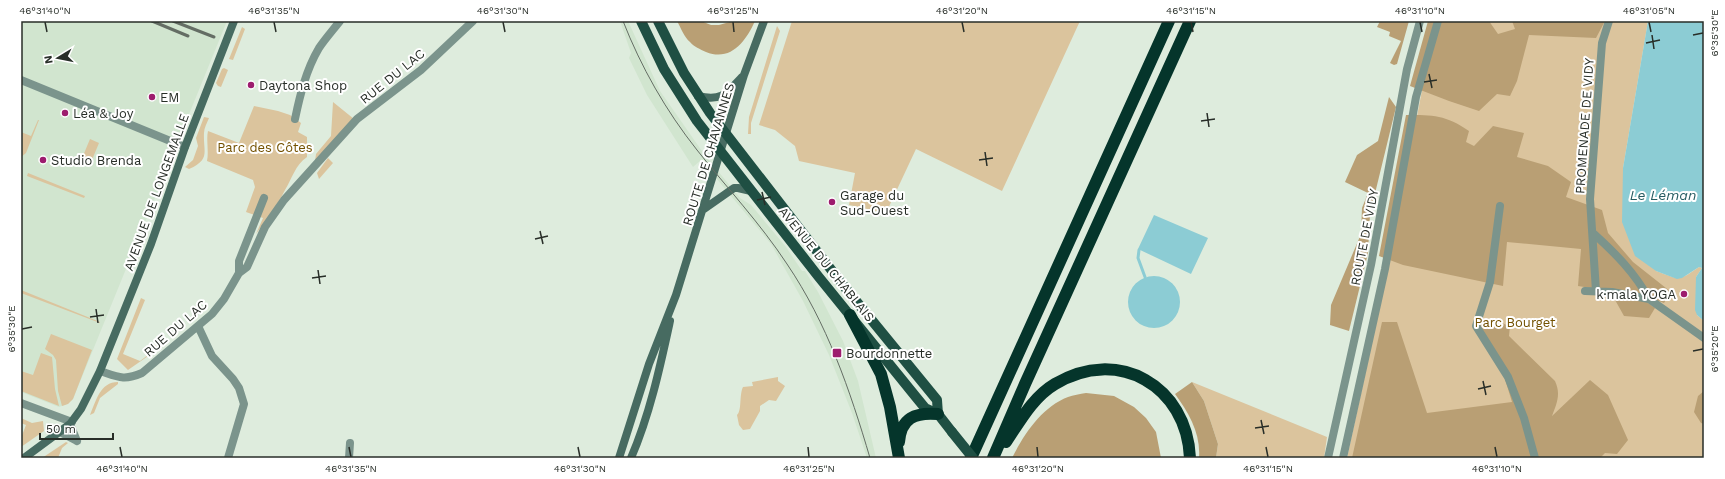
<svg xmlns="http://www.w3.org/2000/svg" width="1725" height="479" font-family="'Work Sans',sans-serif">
  <rect width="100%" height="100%" fill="#deecdd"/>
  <path fill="#d1e5cf" d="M21 21H227L73 399 65 405 59 407 21 392Z
    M620 21H628L660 91 704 154 740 198 751 205 786 247 802 271H805L818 292 843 341 858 381 876 458H867L852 413 829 355 803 301 771 244 701 160 693 167 647 95 629 58 631 53Z"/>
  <path fill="#dbc49d" d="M792 21H1080L1002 191 916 149 886 213 849 205 855 173 799 161 795 146 775 130 759 125Z
    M1440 21H1648L1623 168 1656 271C1681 280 1677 282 1699 267L1702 268 1696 277 1697 315 1704 321V458H1347L1388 268 1423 85Z
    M777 26 780 31 751 123V134H748L749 117Z
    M242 27 245 29 233 60 229 59Z
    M224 68 228 70 221 87 218 86 216 83 222 69Z
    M333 102 354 119 315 161 316 154 331 136Z
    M254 106 278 111 290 115 301 123 298 132 307 137V157C295 165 292 179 285 190 277 206 266 220 256 234L263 218 246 212 255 187 253 180 207 161C209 151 206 139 208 131L239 143Z
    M204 117 209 118C207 123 204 128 204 133 203 152 211 159 189 169L185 167 193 160 198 146 196 138Z
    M38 120H39L26 153 21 157V132L31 136Z
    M90 139 99 143 89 167 80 163Z
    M328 158 333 163 319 179 317 173Z
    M28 173 85 196 84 198 27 176Z
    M21 290 100 322V323L21 293Z
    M141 298 145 300 123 354 140 361 148 355 152 343 157 346 152 350 151 354 128 370 117 359Z
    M51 334 92 350 73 399 68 404 62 406 58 391 56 360 53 355 45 349Z
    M41 353 52 357 55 389 59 406 21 391V371L33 375Z
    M778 377V381L785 386 776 401 769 400 760 406V411L750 429 743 430 739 425 737 415C742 411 739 395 743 387L753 386 752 382Z
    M118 382V384L100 398 94 413 90 415C96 401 100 382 118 382Z
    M1192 382 1327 437 1324 458H1216L1218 444 1204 401Z
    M21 418 32 423 43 421 44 431 21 447V438L26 425 21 423Z
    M66 442 68 443 62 448 58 458H42Z"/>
  <path fill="#b99f74" d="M677 21H701L711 25H719L733 21H755C746 41 731 62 706 52 700 49 694 47 690 42 684 37 681 28 677 21Z
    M1380 21H1409L1397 64 1394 65 1390 63 1401 41 1389 36 1390 32 1377 27Z
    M1428 21H1489L1498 34 1515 29 1512 21H1605L1596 38 1529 35 1517 81 1510 96 1497 94 1479 111 1449 101 1410 86Z
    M1389 97 1396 107 1370 214 1368 253 1349 331 1330 325 1331 305 1361 234 1362 208 1368 193 1345 182 1357 155 1378 141Z
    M1406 115C1433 115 1446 115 1469 131L1466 142 1474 146 1493 126 1524 133 1517 157 1548 166 1571 182 1566 197 1602 210 1608 233 1633 262 1671 292 1664 303 1645 296 1644 300 1655 308 1649 318 1624 316 1610 291 1578 286 1581 249 1507 242 1503 286 1403 265 1379 256Z
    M1486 318 1510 326 1509 336 1555 381C1561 394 1557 403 1552 416L1590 380 1608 395 1628 440 1617 454 1605 453 1600 458H1352L1382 322H1397L1427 413 1512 402 1497 353 1474 325Z
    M1192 382 1204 401 1218 444 1216 458H1199C1201 434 1189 413 1175 394Z
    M1704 391V424L1701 423 1694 412 1698 396Z
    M1086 393 1114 396 1134 407 1146 418 1156 432 1161 458H1012C1024 434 1042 407 1068 397 1073 395 1080 394 1086 393Z"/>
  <path fill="#8cccd4" d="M1648 21H1704V321L1697 315 1695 310 1696 277 1702 268 1699 267 1682 278 1677 279 1656 271 1635 256 1622 222 1623 168Z
    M1154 215 1208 238 1191 274 1138 249Z
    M1128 302a26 26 0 1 1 52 0a26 26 0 1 1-52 0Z"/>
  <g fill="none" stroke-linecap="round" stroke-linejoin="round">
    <path stroke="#8cccd4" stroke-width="3" d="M1139 250 1138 258 1145 277"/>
    <path stroke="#7b948c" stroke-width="8" d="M21 80 185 147
      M295 119C300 95 306 70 319 48 325 39 333 30 340 21
      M1500 206 1490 282 1476 326 1508 377 1524 418 1535 458
      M1594 234C1615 253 1635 273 1649 299
      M239 273V261L264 198
      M1585 291 1612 292 1649 299 1704 338
      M1596 291 1590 199 1602 43 1609 21
      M198 326 212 356 233 379 239 388 244 404 228 458
      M100 371C118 377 124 381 142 373L212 314 224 299 239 273 247 267 265 227 284 200 357 119 421 70 473 21
      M21 403 72 422
      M70 424 77 441
      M60 432 77 441
      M349 458 350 443
      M1328 458 1371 265 1407 69 1420 21
      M1343 458 1385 269 1416 97 1438 21"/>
    <path stroke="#476b61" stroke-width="8" d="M698 96C722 102 727 93 742 77
      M704 209 734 188H738L751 191
      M24 458 70 424 81 409 100 371 151 244 185 147 234 21
      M619 458 649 364 676 295 744 75 764 21
      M631 458C650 414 660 367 670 321"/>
    <path stroke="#1f4f43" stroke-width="10" d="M641 21 664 69 697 121 818 276 916 397 925 408 938 414 952 432
      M658 21 684 73 710 113 843 285 937 400 938 414"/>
    <path stroke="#05352b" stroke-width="12" d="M850 315 881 374 890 407 899 458
      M899 442C901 418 915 412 938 414
      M1006 442C1020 421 1033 397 1055 384 1118 346 1187 386 1190 458
      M971 458 1169 21
      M993 458 1025 384 1190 21"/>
    <path stroke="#646d64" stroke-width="1" d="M623 21C641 67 666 111 697 150 727 188 760 223 787 264 827 323 850 390 870 458"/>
    <path stroke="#646d64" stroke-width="3" d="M152 21 188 36
      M173 21 214 37"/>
    <path stroke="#1f4f43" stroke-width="10" d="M952 432 973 458"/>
  </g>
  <path fill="none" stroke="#282e28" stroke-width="1.5" d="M45 22 47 32M274 22 276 32M503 22 505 32M733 22 734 32M962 22 964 32M1191 22 1193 32M1420 22 1422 32M1649 22 1651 32M1652 35 1654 49M1693 35 1703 33M1646 43 1660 40M1429 74 1432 88M1424 82 1437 80M1207 113 1209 127M1201 121 1215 119M985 152 987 166M979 160 993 158M762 192 765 205M757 200 771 197M540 231 543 244M535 239 548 236M318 270 320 284M312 278 326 276M96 309 98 323M90 317 104 315M22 329 32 327M1693 351 1703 349M1483 381 1486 395M1478 389 1491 386M1261 420 1264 434M1255 428 1269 426M120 447 122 457M349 447 351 457M578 447 580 457M808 447 809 457M1037 447 1038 457M1266 447 1268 457M1495 447 1497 457"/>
  <g fill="#9d1c6e" stroke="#fff" stroke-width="1.5">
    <circle cx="251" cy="85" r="4"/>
    <circle cx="152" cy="97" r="4"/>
    <circle cx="65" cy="113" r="4"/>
    <circle cx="43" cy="160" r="4"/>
    <circle cx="832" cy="202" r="4"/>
    <circle cx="1684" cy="294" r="4"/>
    <rect x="832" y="348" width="10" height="10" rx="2"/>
  </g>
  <g text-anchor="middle" stroke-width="4" stroke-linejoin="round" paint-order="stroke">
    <g font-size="13" fill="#282e28" stroke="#fff">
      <text transform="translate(392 76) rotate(-39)" y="5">RUE DU LAC</text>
      <text transform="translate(1584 126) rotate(-86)" y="5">PROMENADE DE VIDY</text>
      <text transform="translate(708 154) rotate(-73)" y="5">ROUTE DE CHAVANNES</text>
      <text transform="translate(156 192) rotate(-70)" y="5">AVENUE DE LONGEMALLE</text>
      <text transform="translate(1364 237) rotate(-79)" y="5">ROUTE DE VIDY</text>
      <text transform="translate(827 264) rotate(51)" y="5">AVENUE DU CHABLAIS</text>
      <text transform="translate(175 328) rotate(-41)" y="5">RUE DU LAC</text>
    </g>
    <g font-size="13" fill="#282e28" stroke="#fff" text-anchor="start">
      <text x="259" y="90">Daytona Shop</text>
      <text x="160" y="102">EM</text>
      <text x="73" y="118">Léa &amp; Joy</text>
      <text x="51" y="165">Studio Brenda</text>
      <text x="840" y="200">Garage du<tspan x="840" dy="15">Sud-Ouest</tspan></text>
      <text x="1676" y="299" text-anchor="end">k·mala YOGA</text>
      <text x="846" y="358">Bourdonnette</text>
    </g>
    <g font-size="13" fill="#735100" stroke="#fff">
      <text x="265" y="152">Parc des Côtes</text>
      <text x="1515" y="327">Parc Bourget</text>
    </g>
    <g font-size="14" font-style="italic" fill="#255b61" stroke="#fff">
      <text x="1663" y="200">Le Léman</text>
    </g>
  </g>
  <rect width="1725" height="479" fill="none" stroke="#ffffff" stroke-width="44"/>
  <g transform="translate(58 58) rotate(260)" stroke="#ffffff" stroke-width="3" paint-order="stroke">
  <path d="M0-3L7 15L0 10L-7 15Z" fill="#282e28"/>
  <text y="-6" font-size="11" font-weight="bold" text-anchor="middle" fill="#282e28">N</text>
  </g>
  <path d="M40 433v6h73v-6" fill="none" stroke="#282e28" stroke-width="2"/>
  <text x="46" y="433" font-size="12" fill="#282e28" stroke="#ffffff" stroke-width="3" paint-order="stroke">50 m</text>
  <rect x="22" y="22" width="1681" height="435" fill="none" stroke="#282e28" stroke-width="1.5"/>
  <g font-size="10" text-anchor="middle" fill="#282e28">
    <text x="45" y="14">46°31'40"N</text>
    <text x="274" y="14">46°31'35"N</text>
    <text x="503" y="14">46°31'30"N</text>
    <text x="733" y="14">46°31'25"N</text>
    <text x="962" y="14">46°31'20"N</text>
    <text x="1191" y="14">46°31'15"N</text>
    <text x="1420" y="14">46°31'10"N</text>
    <text x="1649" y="14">46°31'05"N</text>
    <text transform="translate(1714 33) rotate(-90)" y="4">6°35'30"E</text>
    <text transform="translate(11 329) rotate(-90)" y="4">6°35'30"E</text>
    <text transform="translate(1714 349) rotate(-90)" y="4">6°35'20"E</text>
    <text x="122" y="472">46°31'40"N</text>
    <text x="351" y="472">46°31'35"N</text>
    <text x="580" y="472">46°31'30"N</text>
    <text x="809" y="472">46°31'25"N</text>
    <text x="1038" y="472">46°31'20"N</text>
    <text x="1268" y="472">46°31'15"N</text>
    <text x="1497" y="472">46°31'10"N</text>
  </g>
</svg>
